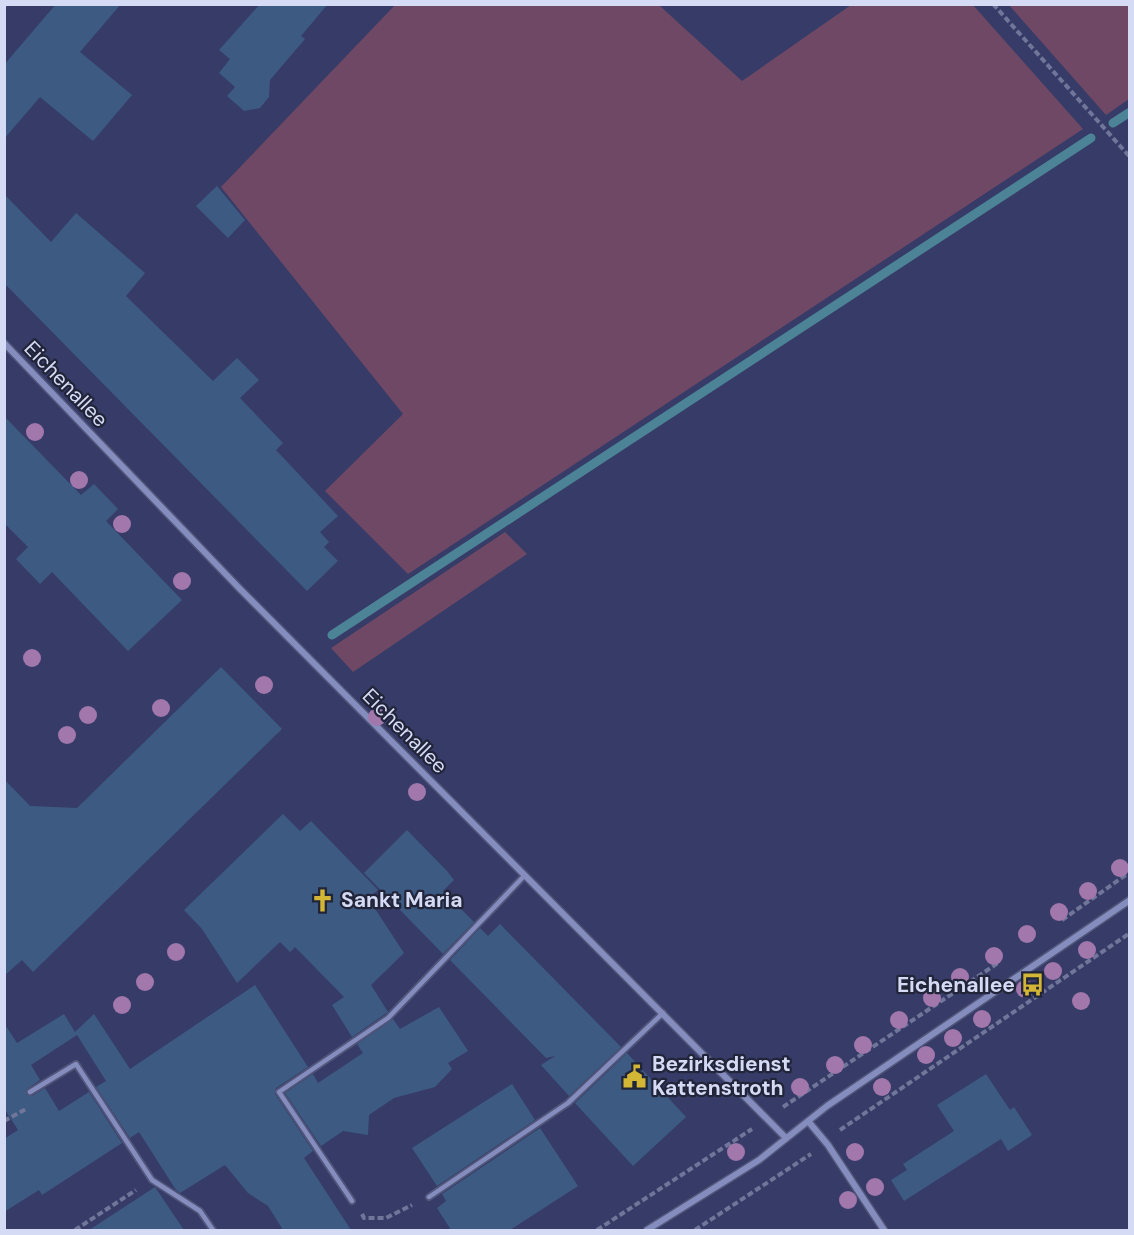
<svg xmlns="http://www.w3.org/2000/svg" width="1134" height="1235" font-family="'DM Sans',sans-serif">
  <rect width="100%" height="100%" fill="#363c67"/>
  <path fill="#6f4865" d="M395 5H659L742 81 851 5H973L1083 129 408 574 325 491 403 414 221 187Z
    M1009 5H1129V99L1106 115Z
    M505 532 527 554 353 672 331 648Z"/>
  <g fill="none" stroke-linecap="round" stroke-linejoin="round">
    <path stroke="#4c8396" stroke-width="9" d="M1113 123 1130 112
      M332 635 1091 138"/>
  </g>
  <path fill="#3d5a82" d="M56 4H121L80 52 132 95 93 141 40 97 4 139V65Z
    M260 4H328L301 36 305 39 270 80 269 97 260 108 244 111 227 96 235 87 219 73 230 59 219 50Z
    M217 186 245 220 228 238 196 206Z
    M4 194 51 242 76 213 145 273 126 296 213 381 237 358 259 380 240 398 283 443 276 450 338 516 320 532 329 542 324 547 338 561 307 591 4 283Z
    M4 416 81 495 94 484 118 509 106 521 182 600 128 651 52 572 40 584 16 559 28 547 4 523Z
    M221 667 282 729 33 972 22 960 4 976V779L30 806 77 808Z
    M283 814 300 831 311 821 378 890 368 898 404 953 371 985 388 1012 352 1037 332 1005 344 997 295 947 290 952 280 942 237 983 202 929 184 910Z
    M407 830 447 871 454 880 443 891 474 922 443 954 364 873Z
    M500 924 621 1047 569 1096 541 1065 555 1056 546 1058 450 960 480 928 488 936Z
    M255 985 308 1067 276 1088 275 1094 313 1151 304 1158 351 1230H283L268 1206 248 1193 225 1165 180 1193 176 1190 139 1132 130 1138 96 1087 106 1081 77 1035 31 1065 40 1080 27 1089 26 1094 32 1096 45 1088 59 1111 89 1092 122 1143 42 1195 39 1190 4 1212V1139L18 1130 4 1108V1023L17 1043 64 1014 75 1032 94 1014 130 1069Z
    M439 1007 468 1051 448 1063 452 1069 435 1087 394 1098 369 1115 368 1135 343 1131 321 1146 285 1093 313 1074 318 1083 363 1053 357 1044 393 1019 400 1029Z
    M627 1053 686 1117 633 1166 575 1103Z
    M986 1074 1010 1110 1014 1107 1032 1135 1008 1151 1001 1139 904 1201 891 1180 907 1170 903 1164 954 1131 937 1105Z
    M512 1084 535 1120 437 1186 412 1148Z
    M540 1128 578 1186 510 1230H451L437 1208 446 1201 442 1194Z
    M155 1187 184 1230H89Z"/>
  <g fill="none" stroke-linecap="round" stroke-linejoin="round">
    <defs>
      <path id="lane" d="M30 1092 76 1064 152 1180 200 1211 213 1230
        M429 1197 568 1103 663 1013
        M352 1201 279 1092 388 1018 525 875"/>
      <path id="street" d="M4 343 240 589 786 1138
        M808 1121 828 1145 884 1230
        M647 1230 759 1160 827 1106 1130 900"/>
    </defs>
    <use href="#lane" stroke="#51567a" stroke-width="8"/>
    <use href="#street" stroke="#51567a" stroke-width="9"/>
    <path stroke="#70769a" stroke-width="4" stroke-dasharray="6 3" stroke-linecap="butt" d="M993 4 1130 157
      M4 6 6 4
      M1062 920 1130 872
      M783 1107 998 963
      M4 1121 26 1109
      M840 1130 1130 933
      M362 1214 364 1218H386L412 1205
      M75 1230 136 1190
      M597 1230 752 1129
      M695 1230 811 1154"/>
    <use href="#lane" stroke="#848dbd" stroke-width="4.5"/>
    <use href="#street" stroke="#848dbd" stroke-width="6"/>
  </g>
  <g fill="#a177ac">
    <circle cx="35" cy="432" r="9"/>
    <circle cx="79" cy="480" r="9"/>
    <circle cx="122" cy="524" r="9"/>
    <circle cx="182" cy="581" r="9"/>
    <circle cx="32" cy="658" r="9"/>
    <circle cx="264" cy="685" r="9"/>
    <circle cx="161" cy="708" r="9"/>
    <circle cx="88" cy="715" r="9"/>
    <circle cx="377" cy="717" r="9"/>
    <circle cx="67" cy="735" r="9"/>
    <circle cx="417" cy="792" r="9"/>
    <circle cx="1120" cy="868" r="9"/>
    <circle cx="1088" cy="891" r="9"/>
    <circle cx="1059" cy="912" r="9"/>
    <circle cx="1027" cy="934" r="9"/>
    <circle cx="1087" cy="950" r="9"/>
    <circle cx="176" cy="952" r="9"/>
    <circle cx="994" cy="956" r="9"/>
    <circle cx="1053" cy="971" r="9"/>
    <circle cx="960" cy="977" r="9"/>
    <circle cx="145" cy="982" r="9"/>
    <circle cx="1025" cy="989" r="9"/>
    <circle cx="932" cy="998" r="9"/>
    <circle cx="1081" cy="1001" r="9"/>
    <circle cx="122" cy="1005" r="9"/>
    <circle cx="982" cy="1019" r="9"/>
    <circle cx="899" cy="1020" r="9"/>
    <circle cx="953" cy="1038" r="9"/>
    <circle cx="863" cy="1045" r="9"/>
    <circle cx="926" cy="1055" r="9"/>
    <circle cx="835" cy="1065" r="9"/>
    <circle cx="800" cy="1087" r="9"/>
    <circle cx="882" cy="1087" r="9"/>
    <circle cx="736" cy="1152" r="9"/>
    <circle cx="855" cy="1152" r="9"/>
    <circle cx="875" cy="1187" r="9"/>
    <circle cx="848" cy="1200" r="9"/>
  </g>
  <defs>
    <symbol id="church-bare" viewBox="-9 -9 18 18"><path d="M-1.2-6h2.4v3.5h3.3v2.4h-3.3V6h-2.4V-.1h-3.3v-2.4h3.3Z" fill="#d3b635" stroke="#222539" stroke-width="2.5" paint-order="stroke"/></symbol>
    <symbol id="bus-bare" viewBox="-9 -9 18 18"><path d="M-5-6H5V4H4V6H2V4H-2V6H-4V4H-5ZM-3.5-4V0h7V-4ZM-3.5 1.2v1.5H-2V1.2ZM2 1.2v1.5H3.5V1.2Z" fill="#d3b635" stroke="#222539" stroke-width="2.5" paint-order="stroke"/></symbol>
    <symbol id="civic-bare" viewBox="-9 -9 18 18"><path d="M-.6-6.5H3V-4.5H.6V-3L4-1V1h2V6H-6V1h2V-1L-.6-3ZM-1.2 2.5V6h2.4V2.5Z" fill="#d3b635" stroke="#222539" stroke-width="2.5" paint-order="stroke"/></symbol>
  </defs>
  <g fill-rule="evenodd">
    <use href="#church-bare" x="306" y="884" width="33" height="33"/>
    <use href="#bus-bare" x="1016" y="968" width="33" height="33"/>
    <use href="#civic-bare" x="618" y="1060" width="33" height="33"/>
  </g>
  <g text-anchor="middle" stroke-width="4.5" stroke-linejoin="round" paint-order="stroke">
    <g font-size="21" fill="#d5dbf5" stroke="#222539">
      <text transform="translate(66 384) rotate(46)" y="7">Eichenallee</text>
      <text transform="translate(405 731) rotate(45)" y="7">Eichenallee</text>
    </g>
    <g font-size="21" font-weight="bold" fill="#d5dbf5" stroke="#222539" text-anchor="start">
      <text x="341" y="907">Sankt Maria</text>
      <text x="1015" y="992" text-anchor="end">Eichenallee</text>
      <text x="652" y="1071">Bezirksdienst<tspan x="652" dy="24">Kattenstroth</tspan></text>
    </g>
  </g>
  <rect width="1134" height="1235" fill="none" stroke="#d5dbf5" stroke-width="12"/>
</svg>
